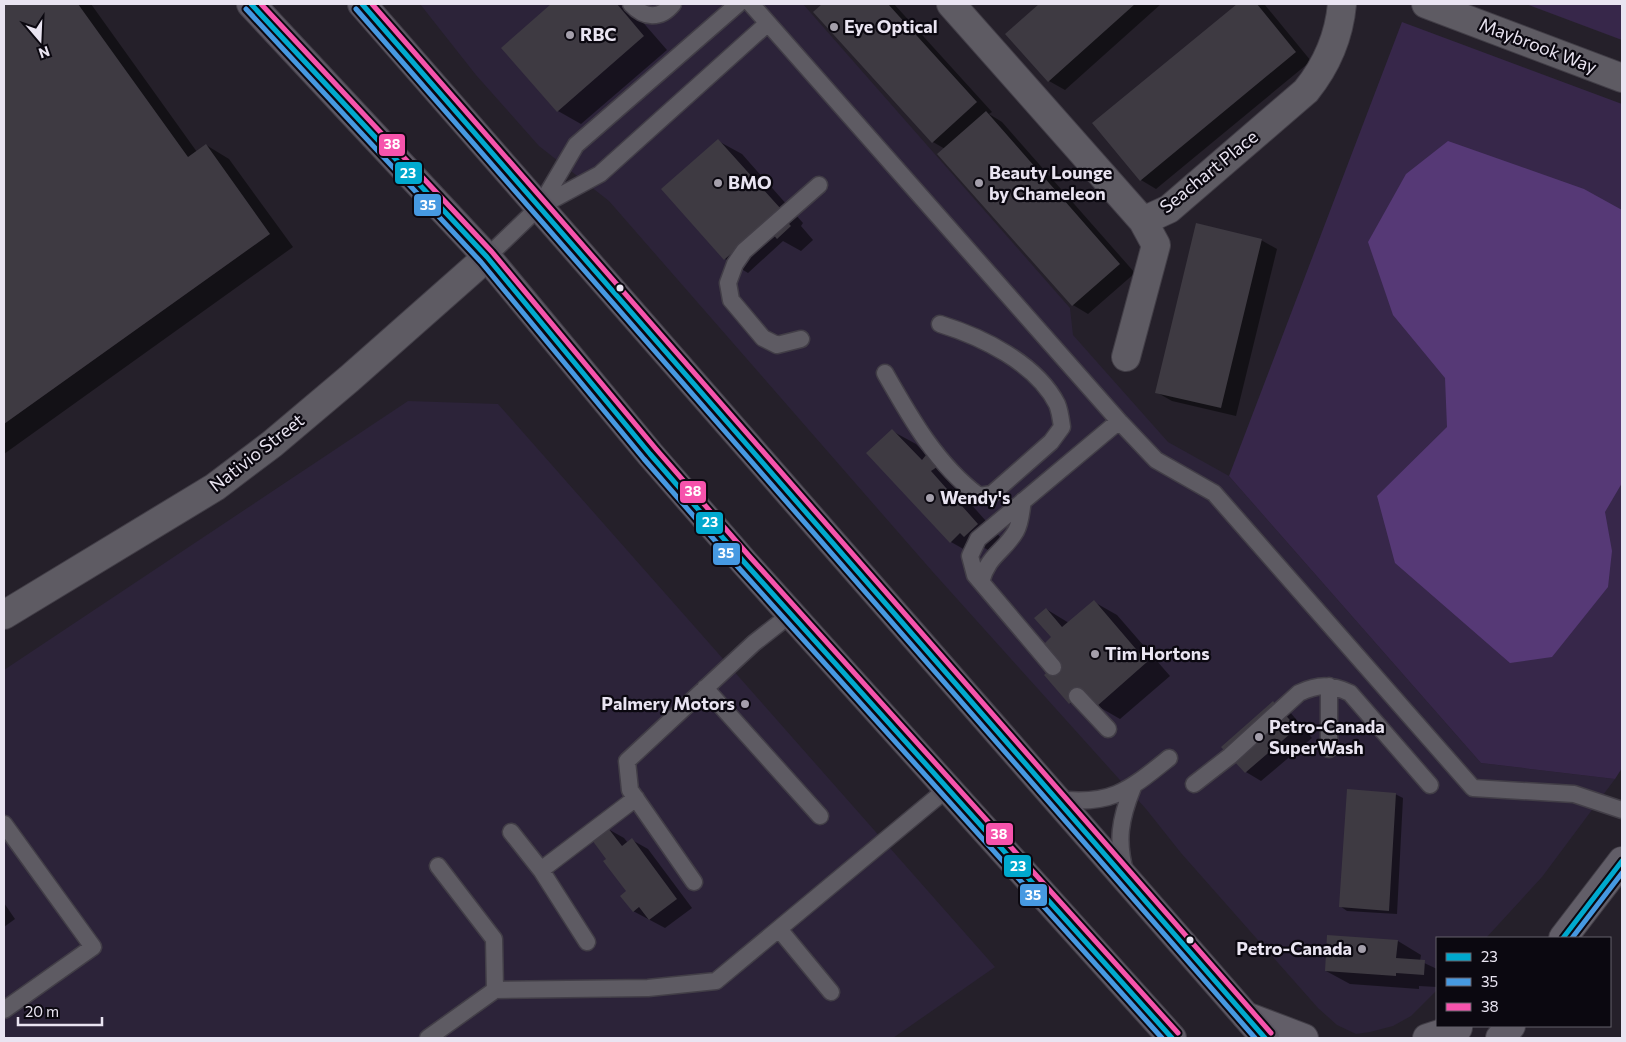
<svg xmlns="http://www.w3.org/2000/svg" width="1626" height="1042" font-family="Commissioner,sans-serif">
  <rect width="100%" height="100%" fill="#25202a"/>
  <path fill="#2c2339" d="M420 4H803L1070 308 1073 335 1168 442 1229 476 1481 763 1615 779 1542 877 1486 938H1437V990L1411 1016 1393 1026 1370 1032 1356 1034 1337 1025 1318 1008 1181 853 1146 809 932 571 609 201 539 146 476 75Z
    M408 401 498 404 995 967 893 1038H4V670Z"/>
  <path fill="#37274a" d="M1526 4H1622V40Z
    M1402 22 1622 104V768L1615 779 1481 763 1229 476Z"/>
  <path fill="#563976" d="M1448 141 1584 189 1622 210V483L1605 512 1612 551 1608 587 1552 657 1510 663 1395 563 1377 496 1447 427 1445 378 1393 315 1368 242 1406 174Z"/>
  <path fill="#0007" d="M4 4H91L197 152 206 145 229 159 293 247 4 454Z
    M553 4H627L667 50 581 124 558 111 503 49Z
    M824 4H894L992 112 989 114 1002 122 1135 273 1088 314 1073 305 945 149 933 142 815 12Z
    M1040 4H1161L1065 90 1049 81 1006 34Z
    M1239 4 1265 5 1311 61 1156 189 1141 180 1094 123Z
    M718 141 742 154 803 223 801 226 813 240 801 251 783 241 748 273 725 259Z
    M1261 240 1277 249 1236 416 1172 401 1156 392Z
    M892 431 916 444 929 458 950 470 960 481 954 485 1001 538 988 550 983 547 974 555 951 542Z
    M1094 602 1117 615 1170 676 1120 719 1101 708 1093 716 1070 703 1046 609 1069 623Z
    M1274 702 1289 711 1312 738 1261 781 1246 772Z
    M1395 794 1403 798 1397 914 1347 911 1340 906Z
    M608 829 624 838 628 843 632 840 648 849 692 908 665 928 633 911 628 891 608 859Z
    M4 903 15 919 4 927Z
    M1398 941 1421 955 1420 961 1437 969V987L1419 986V989L1350 984 1326 971Z"/>
  <path fill="#3e3a42" d="M4 4H78L188 157 206 144 270 234 4 424Z
    M551 4H617L644 36 557 112 501 48Z
    M822 4H888L977 102 932 143 813 12Z
    M1039 4H1135L1048 82 1005 34Z
    M1237 4H1257L1296 52 1140 181 1092 123Z
    M986 111 1120 264 1072 306 937 154Z
    M718 139 781 209 778 212 791 226 777 239 764 224 724 260 661 189Z
    M1196 223 1262 239 1221 408 1155 393Z
    M892 429 922 460 926 455 937 467 931 471 978 524 964 537 960 533 950 543 866 453Z
    M1094 600 1147 662 1096 707 1083 691 1069 704 1044 675 1058 662 1043 645 1051 637 1034 618 1046 608 1062 627Z
    M1273 701 1297 728 1245 773 1221 747Z
    M1347 789 1396 793 1389 911 1339 907Z
    M608 828 622 846 632 838 677 899 649 920 639 907 633 912 620 896 626 891 603 861 606 859 592 840Z
    M1327 935 1398 940 1396 958 1425 960 1424 975 1396 973V976L1325 971Z"/>
  <g fill="none" stroke-linecap="round" stroke-linejoin="round">
    <defs>
      <path id="service" d="M631 4C644 18 660 20 673 4
        M751 4 1119 421 1156 460 1214 493 1473 788 1574 794 1622 810
        M540 206 576 145 738 4
        M487 257 539 207 600 174 768 23
        M801 339 777 345 763 338 731 300 728 283 735 264 744 251 819 185
        M885 373C910 417 937 465 979 496L992 494 1051 442 1062 427C1061 420 1060 411 1057 404 1036 363 982 337 940 324
        M981 582C988 555 1004 552 1016 531 1021 522 1021 511 1023 501
        M1053 667 975 575 970 556 978 539 1119 421
        M705 688 820 816
        M1077 696 1108 729
        M1329 749V686
        M1194 784 1230 756 1299 693C1318 684 1331 684 1350 693L1430 785
        M1056 799C1111 806 1128 791 1169 758
        M4 824 93 947 4 1010
        M511 832 541 870 636 798
        M438 866 494 939 495 990
        M541 870 587 942
        M1126 875C1116 841 1120 819 1133 787
        M694 882 630 790 627 761 754 643 791 614
        M779 929 831 992
        M428 1038 495 990 648 988 716 981 948 788"/>
      <path id="minor" d="M951 4 1143 221 1169 209 1306 91C1327 65 1339 37 1342 4
        M1426 4 1622 78
        M1126 357 1156 245 1143 221
        M4 615 215 487 272 444 349 379 487 257"/>
      <path id="secondary" d="M1563 938 1622 861
        M1246 1016 1304 1038
        M1427 1038 1458 1028
        M1500 1038 1511 1026"/>
      <path id="primary" d="M251 4 487 257 650 454 744 562 1172 1038
        M362 4 1265 1038"/>
    </defs>
    <use href="#service" stroke="#423e47" stroke-width="19"/>
    <use href="#minor" stroke="#423e47" stroke-width="30"/>
    <use href="#secondary" stroke="#423e47" stroke-width="30"/>
    <use href="#primary" stroke="#423e47" stroke-width="30"/>
    <use href="#service" stroke="#5e5b63" stroke-width="16"/>
    <use href="#minor" stroke="#5e5b63" stroke-width="28"/>
    <use href="#secondary" stroke="#625e68" stroke-width="28"/>
    <use href="#primary" stroke="#5c5763" stroke-width="28"/>
    <defs>
      <path id="bus-1" d="M251 4 487 257 650 454 744 562 1172 1038
        M362 4 1265 1038
        M1563 938 1622 861"/>
      <path id="bus-2" d="M246 9 481 262 644 459 738 567 1162 1038
        M356 9 1255 1038
        M1572 938 1622 873"/>
      <path id="bus-3" d="M261 4 492 252 656 449 750 557 1178 1033
        M372 4 1271 1033"/>
    </defs>
    <use href="#bus-1" stroke="#0b0810" stroke-width="9"/>
    <use href="#bus-2" stroke="#0b0810" stroke-width="9"/>
    <use href="#bus-3" stroke="#0b0810" stroke-width="9"/>
    <use href="#bus-1" stroke="#00a9ce" stroke-width="5"/>
    <use href="#bus-2" stroke="#4699e1" stroke-width="5"/>
    <use href="#bus-3" stroke="#f653ac" stroke-width="5"/>
  </g>
  <g fill="#a49fab" stroke="#0b0810" stroke-width="2">
    <circle cx="834" cy="27" r="5"/>
    <circle cx="570" cy="35" r="5"/>
    <circle cx="718" cy="183" r="5"/>
    <circle cx="979" cy="183" r="5"/>
    <circle cx="930" cy="498" r="5"/>
    <circle cx="1095" cy="654" r="5"/>
    <circle cx="745" cy="704" r="5"/>
    <circle cx="1259" cy="737" r="5"/>
    <circle cx="1362" cy="949" r="5"/>
  </g>
  <g fill="#e9e4f1" stroke="#0b0810" stroke-width="2">
    <circle cx="620" cy="288" r="4.5"/>
    <circle cx="1190" cy="940" r="4.5"/>
  </g>
  <g text-anchor="middle" stroke-width="4.5" stroke-linejoin="round" paint-order="stroke">
    <g font-size="18" font-weight="bold" fill="#e9e4f1" stroke="#0b0810" text-anchor="start">
      <text x="844" y="33">Eye Optical</text>
      <text x="580" y="41">RBC</text>
      <text x="989" y="179">Beauty Lounge<tspan x="989" dy="21">by Chameleon</tspan></text>
      <text x="728" y="189">BMO</text>
      <text x="940" y="504">Wendy's</text>
      <text x="1105" y="660">Tim Hortons</text>
      <text x="735" y="710" text-anchor="end">Palmery Motors</text>
      <text x="1269" y="733">Petro-Canada<tspan x="1269" dy="21">SuperWash</tspan></text>
      <text x="1352" y="955" text-anchor="end">Petro-Canada</text>
    </g>
    <g font-size="18" fill="#e9e4f1" stroke="#0b0810">
      <text transform="translate(1538 46) rotate(21)" y="6">Maybrook Way</text>
      <text transform="translate(1209 172) rotate(-39)" y="6">Seachart Place</text>
      <text transform="translate(257 453) rotate(-38)" y="6">Nativio Street</text>
    </g>
  </g>
  <g stroke="#0b0810" stroke-width="2">
    <rect x="378" y="133" width="28" height="24" rx="5" fill="#f653ac"/>
    <rect x="394" y="161" width="29" height="24" rx="5" fill="#00a9ce"/>
    <rect x="413" y="193" width="29" height="24" rx="5" fill="#4699e1"/>
    <rect x="679" y="480" width="28" height="24" rx="5" fill="#f653ac"/>
    <rect x="695" y="511" width="29" height="24" rx="5" fill="#00a9ce"/>
    <rect x="712" y="542" width="29" height="24" rx="5" fill="#4699e1"/>
    <rect x="985" y="822" width="29" height="24" rx="5" fill="#f653ac"/>
    <rect x="1003" y="854" width="29" height="24" rx="5" fill="#00a9ce"/>
    <rect x="1019" y="883" width="29" height="24" rx="5" fill="#4699e1"/>
  </g>
  <g font-size="14" text-anchor="middle" font-weight="bold" fill="#fff">
    <text x="392" y="149">38</text>
    <text x="408" y="178">23</text>
    <text x="428" y="210">35</text>
    <text x="693" y="496">38</text>
    <text x="710" y="527">23</text>
    <text x="726" y="558">35</text>
    <text x="999" y="839">38</text>
    <text x="1018" y="871">23</text>
    <text x="1033" y="900">35</text>
  </g>
  <rect width="1626" height="1042" fill="none" stroke="#e9e4f1" stroke-width="10"/>
  <rect x="1436" y="937" width="175" height="90" fill="#0b0810" stroke="#64606a"/>
  <rect x="1446" y="953" width="25" height="8" fill="#00a9ce" stroke="#64606a"/>
  <text x="1481" y="962" font-size="15" fill="#e9e4f1">23</text>
  <rect x="1446" y="978" width="25" height="8" fill="#4699e1" stroke="#64606a"/>
  <text x="1481" y="987" font-size="15" fill="#e9e4f1">35</text>
  <rect x="1446" y="1003" width="25" height="8" fill="#f653ac" stroke="#64606a"/>
  <text x="1481" y="1012" font-size="15" fill="#e9e4f1">38</text>
  <g transform="translate(40 40) rotate(161)" stroke="#0b0810" stroke-width="4" paint-order="stroke">
  <path d="M0-4L9 19L0 12L-9 19Z" fill="#e9e4f1"/>
  <text y="-8" font-size="14" font-weight="bold" text-anchor="middle" fill="#e9e4f1">N</text>
  </g>
  <path d="M18 1017v8h84v-8" fill="none" stroke="#e9e4f1" stroke-width="2.5"/>
  <text x="25" y="1017" font-size="15" fill="#e9e4f1" stroke="#0b0810" stroke-width="4" paint-order="stroke">20 m</text>
</svg>
